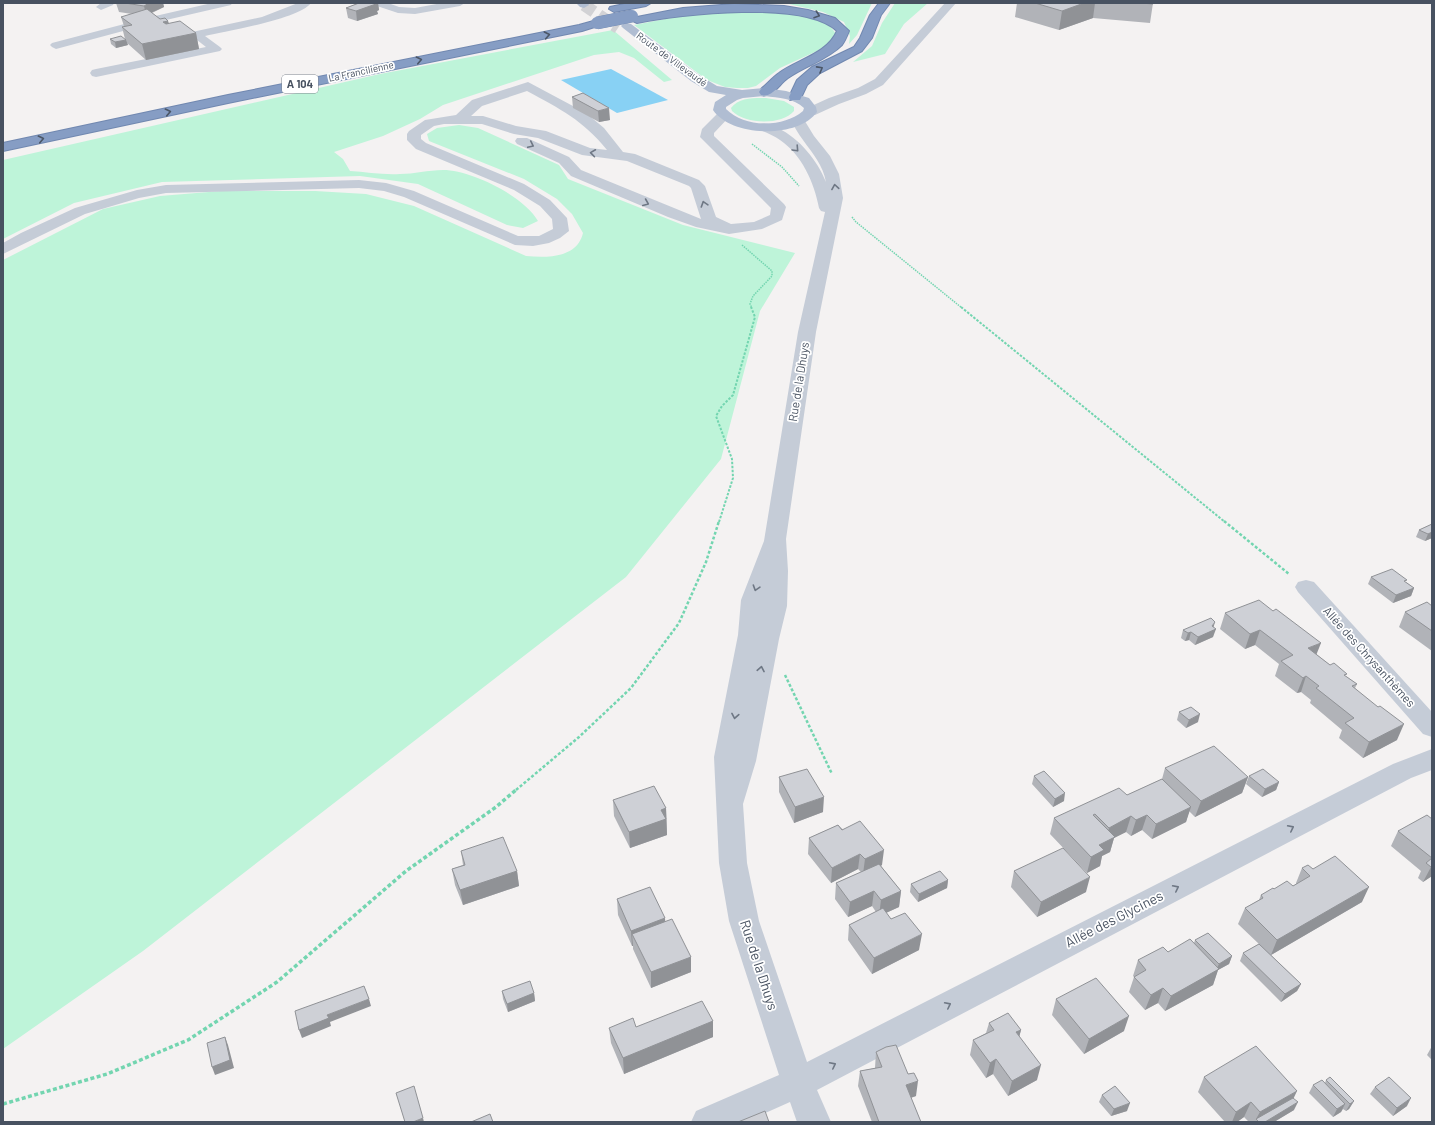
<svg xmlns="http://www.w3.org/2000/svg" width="1435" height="1125" font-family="Barlow,sans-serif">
  <rect width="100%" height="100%" fill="#f4f2f2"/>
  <path fill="#bef4d9" d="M770 3H872L857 35 849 44 850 36 844 22 823 12 789 4Z
    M895 3H928L904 24 885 54 853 62 872 46 882 23Z
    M717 9 787 10 828 23 836 34 830 43 817 51 780 68 756 86 748 88H737L725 87 707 80 634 25Z
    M613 30 672 80 664 82 634 58 619 52 594 55 443 105 420 119 383 136 334 152 343 159 350 171C366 172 383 175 400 174 414 174 428 170 443 170 471 170 524 196 538 221L523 228 507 225 418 184 360 176 162 182 74 203 3 239V160L380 74Z
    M766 98 784 101 794 107V111C781 126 745 124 732 111L731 108C739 97 755 98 766 98Z
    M459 125 478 128 559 165 568 179 683 225 795 253 760 311 721 459 626 577 143 951 3 1049V260L103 209 160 196 221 191H315L366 194 414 206 526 256C548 258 577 258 583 233L572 214 557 199 524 179 429 141 427 134 437 128Z"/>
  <path fill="#88d1f4" d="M611 69 668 100 617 113 561 80Z"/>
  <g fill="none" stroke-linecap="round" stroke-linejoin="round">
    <path stroke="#d2d2d5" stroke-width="12" stroke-dasharray="12 6" stroke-linecap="butt" d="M584 5 618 28"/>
    <defs>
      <path id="highway" d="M629 3H651L646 6 614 12 609 9 610 7Z
        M879 3H890L881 15 872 38 862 51 820 73 807 85 800 100H790L789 97 797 80 812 67 854 47 860 38 870 15Z
        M734 4 784 6 808 10 835 18 849 31C847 36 845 41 842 45 827 60 805 66 788 78 779 84 773 98 761 95L759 92 761 89C767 84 773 77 779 73 798 59 827 54 837 31 804 0 682 14 637 23L631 20 637 17 683 8Z
        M597 20 603 23 601 25 582 31 228 103 3 151V143L228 95 579 25Z"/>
    </defs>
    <use href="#highway" stroke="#7188b0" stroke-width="2"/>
    <path stroke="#73d5b0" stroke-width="1.5" stroke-dasharray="1.5 1" stroke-linecap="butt" d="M752 144 782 167 799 186
      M852 217 856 222 962 308
      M742 245 772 271V276L753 296 750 304 752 308"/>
    <path stroke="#73d5b0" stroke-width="2" stroke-dasharray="2.5 1.5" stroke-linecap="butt" d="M961 307 1225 522
      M719 522 733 478 732 459 716 416 722 406 733 395 755 317 751 307"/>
    <path stroke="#73d5b0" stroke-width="2.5" stroke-dasharray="3 2" stroke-linecap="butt" d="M1224 521 1289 574
      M785 675 832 774
      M516 790 579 737 631 688 679 623 706 562 719 521"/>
    <path stroke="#73d5b0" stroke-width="3.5" stroke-dasharray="4 2.5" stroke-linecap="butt" d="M3 1104 107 1074 188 1040 277 982 406 871 496 807 517 789"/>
    <path fill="#c5ccd7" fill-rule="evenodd" d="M101 3H114L113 5 101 10 96 7Z
      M212 3H232L231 5 153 23 56 49 52 47 50 45 52 43 151 17Z
      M298 3H311C299 19 227 31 205 36L220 47 222 49 220 51 96 77 92 76 90 73 92 70 96 69 206 47 192 36 190 34 192 32 262 17Z
      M373 3H388L399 7 415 8 442 3H465L460 6 415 14 398 13 374 5Z
      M945 3H956L883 85 866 94 839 104 815 115H805L803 112 805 109 829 98 858 88 875 79Z
      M528 82 586 113 604 128 623 152 635 154 699 180 705 186 716 217 731 224 754 222 770 215 771 208 700 137 702 129 718 113H728L730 116 714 133V136L784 204 786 207 782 220 762 229 729 234 696 227 668 217 571 176 559 163 517 144 515 141 517 138H527L569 157 581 170 701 219 691 188 689 186 627 161 582 155 538 138 514 134 482 124H444L434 126 421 135V139L426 143 524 184 550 200 567 218 569 231 560 238 549 243 533 246 515 245 404 197 384 191 359 188 166 193 139 198 85 214 3 254V243L21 233 75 208 137 190 166 185 359 180 386 183 414 191 518 236H539L553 229 552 219 540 206 514 190 416 149 407 140V134L409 131 425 120 456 115 472 100ZM527 91C560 109 583 120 607 150L590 148 546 131 516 126 483 116H471L482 106Z
      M798 117 803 118 814 136 830 156 839 174 843 198 816 332 786 539 788 571 787 606 779 639 756 761 743 804 747 863 759 921 807 1062 1393 764 1432 749V770L1411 778 817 1090 831 1122H797L790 1102 745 1122H691L696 1111 779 1075 729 921 719 863 714 757 738 635 741 600 764 541 798 332 825 212 821 211 819 208C814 182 802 155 780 140 774 136 767 133 760 130L758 127 760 124C767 122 772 125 778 128 800 139 817 160 826 182 823 165 813 154 803 140 798 134 795 127 791 121L793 118Z
      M1306 580 1314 582 1432 712V737L1423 734 1298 592 1295 587 1298 582Z"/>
    <path fill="#b0bdd2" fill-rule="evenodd" d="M576 3H588L589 5 584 8 580 7Z
      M627 23 631 24 699 75 717 86 742 90 765 88 786 91 809 98 816 107 817 112C798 139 731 137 713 110L715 102 726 95 709 92 691 81 623 28 621 26 623 24ZM765 96C778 98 794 98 804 108L803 111C783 128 745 128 726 109V107L737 100 743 98Z"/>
    <use href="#highway" fill="#869dc4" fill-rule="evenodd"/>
    <defs>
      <path id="highway-bridge" d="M597 23 632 16"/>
    </defs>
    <use href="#highway-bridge" stroke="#7188b0" stroke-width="13" stroke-linecap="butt"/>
    <use href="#highway-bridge" stroke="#869dc4" stroke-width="12"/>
  </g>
  <path fill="#b1b3b8" d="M116 3H163L164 7 152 13 160 19 168 21 169 24 196 33 199 49 146 60 127 43 128 45 116 48 111 44 110 39H125L122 27 124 26 121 17 132 14 119 12Z
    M356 3H378L379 10 377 11 378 14 357 21 348 18 346 8 356 4Z
    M1017 3H1153L1150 23 1093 18 1059 30 1015 17Z
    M583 93 610 120 599 122 573 108 572 97Z
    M1432 524V538L1425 541 1416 537 1419 530Z
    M1371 577 1406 582 1414 588 1411 596 1393 603 1368 584Z
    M1432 606V651L1399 627 1405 612Z
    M1225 613 1316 654 1330 665 1357 684 1355 688 1397 740 1363 758 1339 738 1342 730 1310 703 1311 700 1301 692 1297 693 1275 676 1279 664 1255 645 1245 649 1220 629Z
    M1214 628 1213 637 1195 645 1189 640 1185 641 1181 638 1183 630Z
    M1179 712 1198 722 1186 728 1177 720Z
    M1165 768 1248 777 1242 793 1195 817 1189 811 1186 822 1152 839 1142 830 1131 836 1126 832 1114 838 1110 852 1102 856 1100 866 1087 873 1050 834 1054 818 1127 795 1162 779Z
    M1034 776 1064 801 1053 807 1032 784Z
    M1249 776 1279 782 1276 790 1262 797 1246 784Z
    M779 777 823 812 794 823 779 792Z
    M613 800 666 808 667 835 630 848 614 816Z
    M1432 819V876L1423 882 1418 878 1421 871 1391 846 1398 831Z
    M838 825 882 865 881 866 901 891 899 907 886 913 891 919 919 950 872 974 848 940 849 925 876 912 872 906 848 917 835 899 836 883 861 872 858 869 831 883 808 854 809 838Z
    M461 851 517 871 519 886 463 905 455 885 452 869 463 865Z
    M1302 868 1313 869 1362 902 1271 955 1301 984 1297 991 1281 1002 1240 961 1243 953 1259 944 1238 924 1245 908 1259 900 1261 895 1274 889 1293 886 1296 884V883Z
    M1014 871 1086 892 1037 917 1011 887Z
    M948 880 947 888 918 902 910 892 911 884Z
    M617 899 665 921 691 957V972L651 988 633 949V946H632L618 915Z
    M1195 940 1232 956 1229 964 1218 970 1213 985 1165 1011 1158 1003 1145 1010 1129 992 1134 977 1133 976 1138 960 1168 952 1194 943Z
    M502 991 534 993 535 1001 508 1012 503 999Z
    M1056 999 1124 1031 1084 1054 1052 1015Z
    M713 1021V1037L624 1074 611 1043 609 1028 636 1027Z
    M989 1023 1021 1030 1019 1037 1037 1080 1008 1096 993 1074 986 1078 970 1055 973 1040 986 1033Z
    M1432 1046V1060L1427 1055Z
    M876 1052 916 1096 911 1098 921 1122H872L858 1086 860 1071 875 1068Z
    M1204 1077 1293 1098 1294 1110 1274 1122H1249L1244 1117 1237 1122H1225L1198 1092Z
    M1326 1080 1354 1101 1349 1109 1346 1111 1343 1109 1341 1112 1333 1117 1309 1093 1313 1085 1325 1083Z
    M1375 1087 1407 1106 1393 1116 1370 1094Z
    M1102 1095 1127 1111 1111 1116 1099 1102Z"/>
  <path fill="#909296" d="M149 3H163L164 7 146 15 144 6Z
    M371 3H378L379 10 377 11 378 14 357 21 356 11Z
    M1084 3H1095L1093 18 1059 30 1062 11Z
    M168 21 172 36 163 22Z
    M196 33 199 49 146 60 142 44Z
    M126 40 128 45 116 48 115 42Z
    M609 108 610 120 599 122 598 111Z
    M1432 532V538L1425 541 1428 534Z
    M1414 588 1411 596 1393 603 1396 595Z
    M1215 622 1213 629H1216L1213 637 1195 645 1198 637 1212 626Z
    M1260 630 1255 645 1245 649 1250 634Z
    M1191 632 1189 640 1185 641 1188 633Z
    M1321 643 1315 658 1308 648Z
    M1306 676 1301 692 1297 693 1303 678Z
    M1200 714 1198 722 1186 728 1189 720Z
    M1404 724 1397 740 1363 758 1369 742Z
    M1248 777 1242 793 1195 817 1201 801Z
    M1279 782 1276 790 1262 797 1265 789Z
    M1065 793 1064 801 1053 807 1055 799Z
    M824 797 823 812 794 823 795 807Z
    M1191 807 1186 822 1152 839 1156 824Z
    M666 808 667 835 630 848 629 832 661 810Z
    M1147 815 1142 830 1131 836 1136 820Z
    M1131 816 1126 832 1114 838 1110 852 1102 856 1100 866 1087 873 1091 857 1099 845 1105 842 1109 828Z
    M884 850 882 865 863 874 865 859Z
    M860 854 858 869 831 883 832 868Z
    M1432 866V876L1423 882 1431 867Z
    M517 871 519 886 463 905 460 890Z
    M1090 877 1086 892 1037 917 1041 902Z
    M948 880 947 888 918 902 919 894Z
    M1369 887 1362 902 1271 955 1277 940Z
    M874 891 872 906 848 917 850 902Z
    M901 891 899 907 879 916 881 900Z
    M665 918 666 933 632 934 633 946H632L631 931Z
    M922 934 919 950 872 974 874 958Z
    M1232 956 1229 964 1218 970 1213 985 1165 1011 1171 996 1216 970 1219 964Z
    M691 957V972L651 988V972Z
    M1301 984 1297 991 1281 1002 1285 994Z
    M1163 988 1158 1003 1145 1010 1151 995Z
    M534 993 535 1001 508 1012 507 1004Z
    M369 999 371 1006 330 1022 331 1026 302 1038 299 1030 327 1015Z
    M1129 1016 1124 1031 1084 1054 1089 1039Z
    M713 1021V1037L624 1074 623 1058Z
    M1021 1030 1017 1045 1016 1032Z
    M225 1037 228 1045 234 1068 215 1075 212 1067Z
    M996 1059 993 1074 986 1078 990 1063Z
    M1041 1065 1037 1080 1008 1096 1012 1081Z
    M918 1081 916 1096 903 1100 906 1085Z
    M1297 1091 1290 1106 1256 1119 1260 1112Z
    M1411 1098 1407 1106 1393 1116 1397 1108Z
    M1354 1101 1349 1109 1346 1111 1350 1104Z
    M1251 1102 1244 1117 1237 1122H1232L1236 1112Z
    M1298 1102 1294 1110 1274 1122H1265Z
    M1130 1103 1127 1111 1111 1116 1114 1109Z
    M1345 1104 1341 1112 1333 1117 1337 1109Z
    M423 1118 424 1122H413Z"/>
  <path fill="#ced0d6" stroke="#909296" d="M125 3H149L144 6Z
    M359 3H373L376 4 356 11 346 8Z
    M1035 3H1084L1062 11Z
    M1141 3H1153V4Z
    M147 9 160 19 165 18 168 21 163 22 166 24 180 21 196 33 142 44 122 27 132 25 121 17Z
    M121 36 126 40 115 42 110 39Z
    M583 93 609 108 598 111 572 97Z
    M1432 524V532L1428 534 1419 530Z
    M1392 569 1407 580 1404 581 1414 588 1396 595 1371 577Z
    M1259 600 1273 611 1276 609 1321 643 1308 648 1330 665 1334 663 1347 674 1344 675 1357 684 1352 686 1378 707 1380 706 1404 724 1369 742 1345 723 1354 718 1316 688 1319 686 1306 676 1303 678 1281 661 1293 655 1260 630 1250 634 1225 613Z
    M1427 602 1432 606V631L1405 612Z
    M1211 618 1215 622 1212 626 1216 629 1198 637 1191 632 1188 633 1183 630Z
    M1191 707 1200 714 1189 720 1179 712Z
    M1214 746 1248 777 1201 801 1165 768Z
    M807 769 824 797 795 807 779 777Z
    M1263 769 1279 782 1265 789 1249 776Z
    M1044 771 1065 793 1055 799 1034 776Z
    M1162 779 1191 807 1156 824 1147 815 1136 820 1131 816 1109 828 1095 814 1093 815 1115 837 1099 845 1104 850 1091 857 1054 818 1119 788 1127 795Z
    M654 786 666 808 661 810 666 819 629 832 613 800Z
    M1427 815 1432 819V858L1398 831Z
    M860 821 884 850 865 859 860 854 832 868 809 838 838 825 842 830Z
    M503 837 517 871 460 890 452 869 465 865 461 851Z
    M1063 848 1090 877 1041 902 1014 871Z
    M1335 856 1369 887 1277 940 1245 908 1263 898 1261 895 1273 888 1274 889 1287 881 1293 886 1310 876 1302 868 1308 865 1313 869Z
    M1432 858V866L1431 867 1426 863Z
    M879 864 901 891 881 900 874 891 850 902 836 883Z
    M940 871 948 880 919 894 911 884Z
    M650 887 665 918 631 931 617 899Z
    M883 908 891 919 905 913 922 934 874 958 849 925Z
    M672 919 691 957 651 972 632 934Z
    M1208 933 1232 956 1219 964 1195 940Z
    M1190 939 1219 969 1171 996 1163 988 1151 995 1134 977 1146 970 1138 960 1163 947 1168 952Z
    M1259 944 1301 984 1285 994 1243 953Z
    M1096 978 1129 1016 1089 1039 1056 999Z
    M530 981 534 993 507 1004 502 991Z
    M364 986 369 999 327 1015 329 1018 299 1030 295 1011Z
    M702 1001 713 1021 623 1058 609 1028 633 1018 636 1027Z
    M1008 1013 1021 1030 1016 1032 1041 1065 1012 1081 996 1059 990 1063 973 1040 994 1030 989 1023Z
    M225 1037 230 1060 212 1067 207 1043Z
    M896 1045 908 1074 914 1073 918 1081 906 1085 921 1122H879L860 1071 882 1067 876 1052 886 1047Z
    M1256 1046 1297 1091 1260 1112 1251 1102 1236 1112 1204 1077Z
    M1330 1077 1354 1101 1350 1104 1326 1080Z
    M1389 1077 1411 1098 1397 1108 1375 1087Z
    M1322 1080 1345 1104 1337 1109 1313 1085Z
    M414 1086 423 1118 413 1122H405L396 1093Z
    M1115 1086 1130 1103 1114 1109 1102 1095Z
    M1293 1098 1298 1102 1265 1122H1259L1256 1119Z
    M765 1111 769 1122H738Z
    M490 1114 493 1122H471Z"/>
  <defs><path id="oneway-chevron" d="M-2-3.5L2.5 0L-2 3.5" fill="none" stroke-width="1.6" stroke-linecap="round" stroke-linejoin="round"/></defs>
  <g stroke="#4b5666">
    <use href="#oneway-chevron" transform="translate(817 15) rotate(19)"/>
    <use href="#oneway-chevron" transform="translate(547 35) rotate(-11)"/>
    <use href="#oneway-chevron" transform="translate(419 60) rotate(-12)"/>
    <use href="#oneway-chevron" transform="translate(820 69) rotate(-29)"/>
    <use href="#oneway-chevron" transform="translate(168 112) rotate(-12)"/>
    <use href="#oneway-chevron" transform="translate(41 139) rotate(-12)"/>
  </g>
  <g stroke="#6e7784">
    <use href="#oneway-chevron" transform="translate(531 145) rotate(25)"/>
    <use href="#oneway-chevron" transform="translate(796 149) rotate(47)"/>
    <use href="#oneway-chevron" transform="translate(593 153) rotate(-172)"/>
    <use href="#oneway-chevron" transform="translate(835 187) rotate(-99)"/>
    <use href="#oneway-chevron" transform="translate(646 203) rotate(23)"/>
    <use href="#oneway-chevron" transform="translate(704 204) rotate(-108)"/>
    <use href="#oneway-chevron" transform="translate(756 588) rotate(108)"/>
    <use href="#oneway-chevron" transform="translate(761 669) rotate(-79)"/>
    <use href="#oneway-chevron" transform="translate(735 716) rotate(100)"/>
    <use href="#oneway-chevron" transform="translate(1291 828) rotate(-27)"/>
    <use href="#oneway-chevron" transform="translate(1176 888) rotate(-27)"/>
    <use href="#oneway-chevron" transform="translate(948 1005) rotate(-27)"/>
    <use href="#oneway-chevron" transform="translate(833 1065) rotate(-27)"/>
  </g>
  <g text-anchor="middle" stroke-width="3.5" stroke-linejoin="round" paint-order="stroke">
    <g font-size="10" fill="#485261" stroke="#fff">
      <text transform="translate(672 59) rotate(36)" y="4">Route de Villevaudé</text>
      <text transform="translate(361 71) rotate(-12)" y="4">La Francilienne</text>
    </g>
    <rect fill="#fff" stroke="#7f8690" stroke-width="1" x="282" y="75" width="36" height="18" rx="3"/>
    <g font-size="11" font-weight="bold" fill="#485261">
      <text x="300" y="88">A 104</text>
    </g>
    <g font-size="12" fill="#485261" stroke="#fff">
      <text transform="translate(799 382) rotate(-81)" y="4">Rue de la Dhuys</text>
      <text transform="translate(1369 657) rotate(48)" y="4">Allée des Chrysanthèmes</text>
    </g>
    <g font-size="14" fill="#485261" stroke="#fff">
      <text transform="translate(1114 919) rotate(-27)" y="5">Allée des Glycines</text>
      <text transform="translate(759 965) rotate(72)" y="5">Rue de la Dhuys</text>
    </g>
  </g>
  <rect width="1435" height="1125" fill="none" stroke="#485261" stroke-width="8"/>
</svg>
